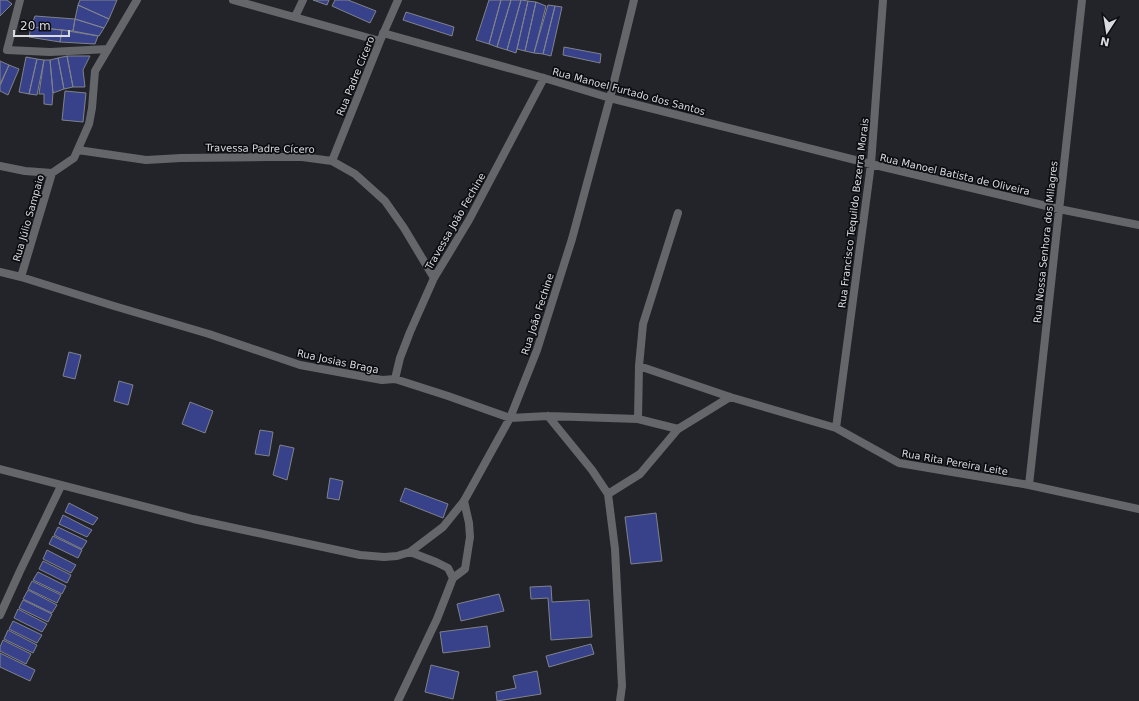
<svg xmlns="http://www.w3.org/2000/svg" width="1139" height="701" font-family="'DejaVu Sans',sans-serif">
  <rect width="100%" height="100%" fill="#22242a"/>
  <path fill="#38428a" stroke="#80828a" d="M0 0H7L12 4 0 16Z
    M80 0H117L109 19 78 5Z
    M313 0H329L327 5Z
    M335 0H348L376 11 370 23 332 6Z
    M489 0H501L489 44 476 40Z
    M501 0H511L497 47 489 44Z
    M511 0H521L507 50 497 47Z
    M521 0 528 1 516 53 507 50Z
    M528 1 536 2 525 51 517 49Z
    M536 2 546 6 534 53 525 51Z
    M78 5 109 19 104 28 75 19Z
    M548 5 555 6 543 54 534 53Z
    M555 6 562 7 551 56 543 54Z
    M406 12 454 27 452 36 403 20Z
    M35 16 75 19 73 31 31 27Z
    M75 19 104 28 99 36 73 31Z
    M31 27 62 30 60 42 29 37Z
    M62 30 98 36 95 44 60 42Z
    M564 47 601 54 600 63 563 55Z
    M67 56 73 87 64 89 58 58Z
    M67 56H90L83 70 85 87H73Z
    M26 57 37 59 29 94 19 92Z
    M58 58 64 89 53 93 50 60Z
    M37 59 44 60 37 95 29 94Z
    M44 60H50L53 93 52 105 44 104V94H39Z
    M0 61 9 65 0 84Z
    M9 65 19 69 8 95 0 91V86Z
    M65 91 86 93 83 122 62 120Z
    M69 352 81 355 75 379 63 376Z
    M119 381 133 385 128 405 114 401Z
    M190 402 213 411 205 433 182 424Z
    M260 430 273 432 269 456 255 454Z
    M280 445 294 448 287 480 273 475Z
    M330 478 343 481 339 500 327 498Z
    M405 488 448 504 443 518 400 501Z
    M69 503 98 518 93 525 65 512Z
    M656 513 662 561 631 564 625 517Z
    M63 515 92 530 87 537 59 524Z
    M58 527 87 541 82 549 54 535Z
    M53 536 82 550 78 558 49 544Z
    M47 550 76 565 71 573 43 559Z
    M43 561 71 575 67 583 39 569Z
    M38 572 66 586 62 594 33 580Z
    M32 581 61 595 57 603 28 589Z
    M551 586 552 602 589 600 592 637 551 640 548 598 531 599 530 587Z
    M28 590 57 605 52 613 23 599Z
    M499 594 504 611 461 621 457 604Z
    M23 600 52 614 48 622 19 608Z
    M18 609 47 624 42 632 14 618Z
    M13 621 42 635 37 643 9 629Z
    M487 626 490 647 443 653 440 632Z
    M8 630 37 645 33 653 4 639Z
    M3 640 31 654 26 664 0 651V647Z
    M591 644 594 654 549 667 546 656Z
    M0 653 35 670 30 681 0 667Z
    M431 665 459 672 453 699 425 692Z
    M537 671 541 694 497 701 496 692 516 688 513 676Z"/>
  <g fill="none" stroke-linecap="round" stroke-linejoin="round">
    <path stroke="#65666a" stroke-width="8" d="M20 0 7 50 50 52 108 49
      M233 0 380 41
      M295 17 303 0
      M383 33 544 78 610 98 871 164 1059 209 1139 225
      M78 150 146 160 181 158 267 157H302L332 161 355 174 385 201 404 228 434 278
      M332 161 380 41 398 0
      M0 166 25 171 52 173
      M0 272 21 277 114 306 209 334 300 365 382 380 395 379 448 396 510 418 548 416 638 419 678 429
      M21 277 52 173 74 158 89 124 92 108 95 71 137 0
      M639 366 730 397 836 428 899 463 1029 485 1139 509
      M395 379 400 358 410 332 434 278 469 220 544 78
      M548 416 592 470 608 494 615 549 622 686 620 701
      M638 419 639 366 643 324 678 213
      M836 428 871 164 883 0
      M0 469 193 519 360 555 384 557 397 556 410 552 443 527 464 501 510 418 537 350 572 239 610 98 634 0
      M1029 485 1082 0
      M608 494 640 474 678 429 730 397
      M410 552 436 562 448 568 453 578
      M0 615 20 571 61 486
      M398 701 437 619 453 578 465 569 470 537 469 523 464 501"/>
  </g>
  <g text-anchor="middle" stroke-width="3.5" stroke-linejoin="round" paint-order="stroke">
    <g font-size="10" fill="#d9dadf" stroke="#0c0d10">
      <text transform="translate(355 76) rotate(-68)" y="4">Rua Padre Cícero</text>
      <text transform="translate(629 91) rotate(15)" y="4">Rua Manoel Furtado dos Santos</text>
      <text transform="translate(260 148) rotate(1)" y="4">Travessa Padre Cícero</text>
      <text transform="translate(955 174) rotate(13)" y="4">Rua Manoel Batista de Oliveira</text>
      <text transform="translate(853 213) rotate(-83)" y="4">Rua Francisco Tequildo Bezerra Morais</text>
      <text transform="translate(28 218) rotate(-74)" y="4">Rua Júlio Sampaio</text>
      <text transform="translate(455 221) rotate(-60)" y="4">Travessa João Fechine</text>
      <text transform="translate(1045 242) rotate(-84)" y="4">Rua Nossa Senhora dos Milagres</text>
      <text transform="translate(537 314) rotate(-72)" y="4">Rua João Fechine</text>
      <text transform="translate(338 361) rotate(12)" y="4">Rua Josias Braga</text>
      <text transform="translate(955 462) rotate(10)" y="4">Rua Rita Pereira Leite</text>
    </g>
  </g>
  <g transform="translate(1107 32) rotate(192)" stroke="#0c0d10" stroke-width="3" paint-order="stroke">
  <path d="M0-3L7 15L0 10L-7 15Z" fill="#d9dadf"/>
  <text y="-6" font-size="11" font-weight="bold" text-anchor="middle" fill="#d9dadf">N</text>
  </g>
  <path d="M14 30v6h55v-6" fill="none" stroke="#d9dadf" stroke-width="2"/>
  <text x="20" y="30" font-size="12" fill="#d9dadf" stroke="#0c0d10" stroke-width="3" paint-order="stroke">20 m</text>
</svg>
